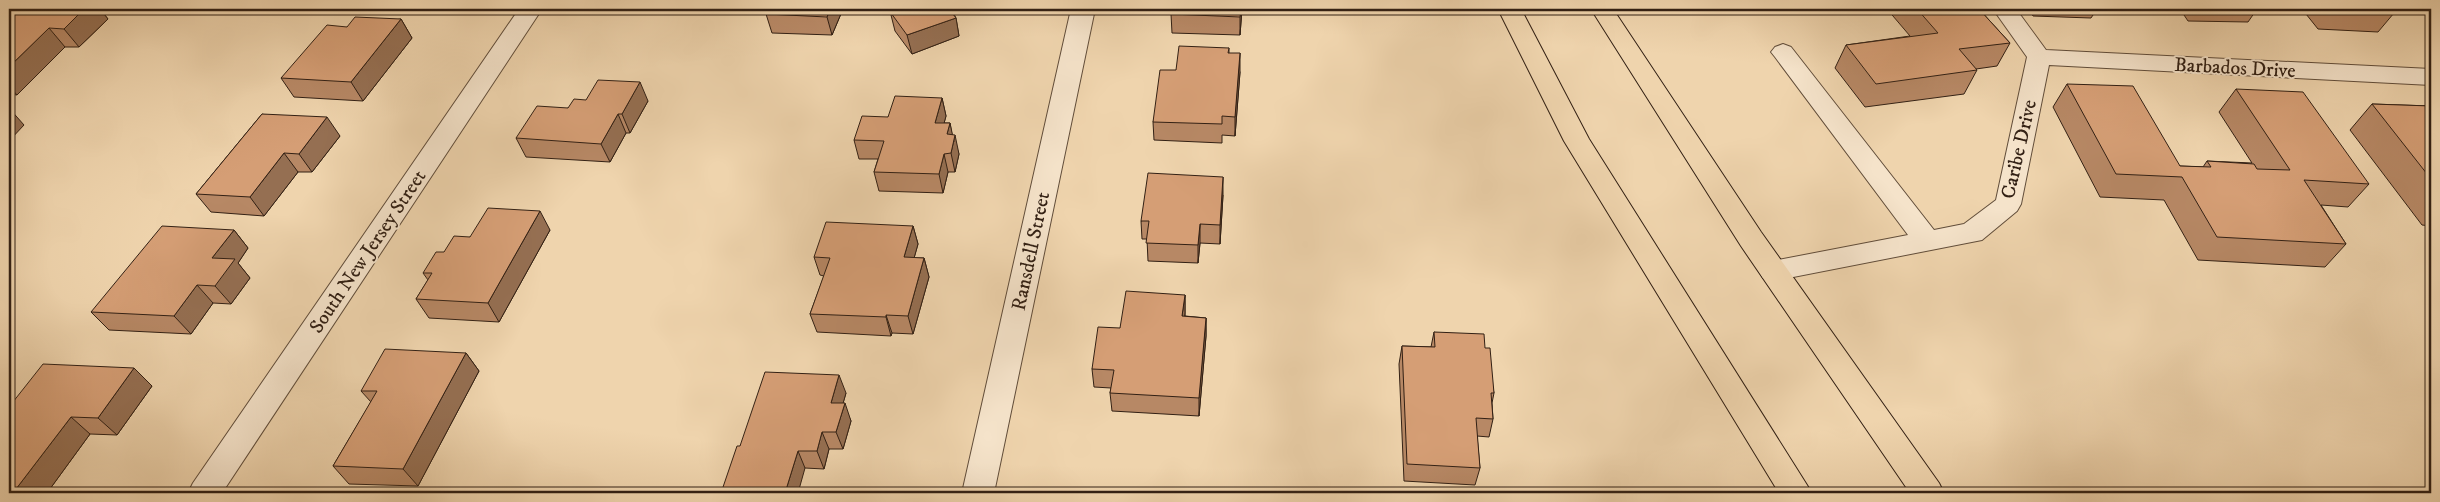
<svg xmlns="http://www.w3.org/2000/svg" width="2440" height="502" font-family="'IM FELL DW Pica',serif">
  <rect width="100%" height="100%" fill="#efd4ad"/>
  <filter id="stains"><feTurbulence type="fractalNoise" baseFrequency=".004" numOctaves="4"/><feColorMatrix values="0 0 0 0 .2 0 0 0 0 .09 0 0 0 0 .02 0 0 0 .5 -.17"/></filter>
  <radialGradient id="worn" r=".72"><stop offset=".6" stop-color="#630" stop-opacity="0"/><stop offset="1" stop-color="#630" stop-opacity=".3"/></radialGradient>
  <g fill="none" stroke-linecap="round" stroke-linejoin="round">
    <defs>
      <path id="minor" d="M519 9H542L222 493H188L193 483Z
        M1071 9H1095L994 493H962Z
        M1993 9H2016L2046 50 2431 69V85L2049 65 2021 204 2017 211 1982 240 1773 281 1763 278 1759 271 1763 264 1773 261 1908 235 1775 57 1771 52 1775 47 1783 44 1791 47 1934 230 1964 224 1996 200 2027 57Z"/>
      <path id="major" d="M1498 9H1521L1589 139 1812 493H1779L1564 141Z
        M1591 9H1613L1761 232 1939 483 1944 493H1910L1741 246Z"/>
    </defs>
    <use href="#minor" stroke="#614d3a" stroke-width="2"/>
    <use href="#major" stroke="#322014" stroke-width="2"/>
    <use href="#minor" fill="#f5e3ca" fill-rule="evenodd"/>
    <use href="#major" fill="#efd4ad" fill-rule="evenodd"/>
  </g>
  <path fill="#b78865" stroke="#322014" d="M14 9H100L108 19 79 47H65L17 95 9 94V14Z
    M757 9H843L832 35 772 33 766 14H758Z
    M887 9H969L954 14 956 18 959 36 912 54 895 31 891 15Z
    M1242 9 1240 35 1172 33 1171 14Z
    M1887 9H1979L2010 43 1997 66 1976 69 1977 70 1964 94 1865 107 1835 68 1846 45 1910 36Z
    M2029 9H2097L2091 18 2033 16Z
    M2180 9H2257L2248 22 2188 21Z
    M2302 9H2390L2394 13 2378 32 2318 29Z
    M401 19 412 38 363 101 294 97 281 78 347 27Z
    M1229 48V53L1240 72 1235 136 1222 135V143L1154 140 1153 122 1176 70Z
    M2067 84 2180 166 2203 167 2207 161 2252 163 2219 112 2236 89 2369 184 2348 207 2321 205 2346 244 2325 267 2198 260 2164 200 2100 197 2053 107Z
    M942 98 946 116 944 123H950L952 135 959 154 955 172H948L943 193 879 191 874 172 878 159H859L854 140 888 117Z
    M648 101 630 133H626L610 162 526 157 516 138 568 108Z
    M2372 104 2431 106V226L2422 225 2350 130Z
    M262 114 340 136 312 172H298L264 216 211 212 196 194Z
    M1223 195 1220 244 1200 243 1198 263 1148 261 1147 239H1142L1141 221Z
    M913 226 918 244 914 258H924L929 277 913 334 892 333 891 336 817 332 810 314 824 276 820 275 814 257Z
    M234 230 248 248 238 263 250 278 231 304 213 303 191 334 109 330 91 312Z
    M550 230 499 322 429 318 416 299 428 280 423 273 444 252 470 237Z
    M1185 295V316L1206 318V336L1199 416 1112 411 1110 393 1111 388 1094 387 1092 369 1120 328Z
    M1434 332 1485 348 1494 393 1492 403 1493 419 1489 437 1477 436 1480 468 1475 485 1404 481 1399 364 1402 346 1431 347Z
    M466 353 479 371 418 486 349 484 333 466 371 402 361 391Z
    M152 386 117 435 90 434 47 493H9V407Z
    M846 393 843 403 851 421 843 449H829L824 469 805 468 740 446Z"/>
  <path fill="#956f52" stroke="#322014" d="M84 9H100L108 19 79 47 64 29Z
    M830 9H843L832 35 827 17Z
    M943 9H969L945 18Z
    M1241 9H1242L1240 35V17Z
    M956 18 959 36 912 54 907 35Z
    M401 19 412 38 363 101 351 82Z
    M49 28 65 47 17 95 9 86V67Z
    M1240 53V72L1235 136V117Z
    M640 82 648 101 630 133 622 114Z
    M942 98 946 116 939 142 935 123Z
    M9 108 24 125 9 141Z
    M618 114 626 133 610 162 601 144Z
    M327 117 340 136 312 172 299 154Z
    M950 123 954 142 947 134Z
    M955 135 959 154 955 172 951 153Z
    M284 153 298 172 264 216 250 197Z
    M944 154 948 172 943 193 939 174Z
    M1223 177V195L1220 244V225Z
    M540 211 550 230 499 322 488 303Z
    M1200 224V243L1198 263V245Z
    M913 226 918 244 909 276 904 257Z
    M234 230 248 248 238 263 250 278 231 304 215 286 212 258Z
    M924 258 929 277 913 334 908 316Z
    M197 285 213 303 191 334 174 316Z
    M1185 295V313L1183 334 1182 316Z
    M886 315 892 333 891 336 886 317Z
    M1206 318V336L1199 416V398Z
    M466 353 479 371 418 486 403 469Z
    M134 368 152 386 117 435 98 418Z
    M839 375 846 393 838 421 831 403Z
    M845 403 851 421 843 449 836 432Z
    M71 417 90 434 47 493H22L16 489Z
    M822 432 829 449 824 469 817 451Z
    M798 451 805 468 798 493H785Z"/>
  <path fill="#d59e75" stroke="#322014" d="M14 9H84L64 29 49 28 9 67V14Z
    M768 9H830L827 17 766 14Z
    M896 9H949L956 18 907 35 891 13 898 10Z
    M1172 9H1241L1240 17 1171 14Z
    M1917 9H1979L2010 43 1959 49 1977 70 1876 84 1846 45 1938 33Z
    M2331 9H2390L2394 13 2332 10Z
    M355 17 401 19 351 82 281 78 327 25 347 27Z
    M1179 46 1229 48 1228 53H1240L1235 117 1222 116V124L1153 122 1160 70H1176Z
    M598 80 640 82 622 114H618L601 144 516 138 537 106 568 108 574 99 586 100Z
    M2067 84 2133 86 2180 166 2211 167 2207 161 2254 164 2257 169 2290 170 2236 89 2303 92 2369 184 2304 180 2346 244 2217 237 2182 177 2116 174Z
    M895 96 942 98 935 123H950L947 134 955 135 951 153 944 154 939 174 874 172 884 141 854 140 862 116 888 117Z
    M2372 104 2431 106V179Z
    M262 114 327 117 299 154 284 153 250 197 196 194Z
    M1148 173 1223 177 1220 225 1200 224 1198 245 1146 243 1149 221H1141Z
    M488 208 540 211 488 303 416 299 432 273H423L436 252H444L454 236 470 237Z
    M826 222 913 226 904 257 924 258 908 316 886 315V317L810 314 830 258 814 257Z
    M162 226 234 230 212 258 235 259 215 286 197 285 174 316 91 312Z
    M1126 291 1185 295 1182 316 1206 318 1199 398 1110 393 1114 370 1092 369 1098 327 1120 328Z
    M1434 332 1484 334 1485 348H1490L1494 393H1491L1493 419 1476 418 1480 468 1407 464 1402 346 1435 347Z
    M385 349 466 353 403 469 333 466 377 391H361Z
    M43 364 134 368 98 418 71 417 16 489 9 488V407Z
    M765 372 839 375 831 403H845L836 432H822L817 451H798L785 493H721L737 446H740Z"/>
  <g text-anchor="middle" stroke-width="4" stroke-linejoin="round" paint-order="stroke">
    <g font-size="20" fill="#322014" stroke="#f5e3ca">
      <text transform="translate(2235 67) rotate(3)" y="7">Barbados Drive</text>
      <text transform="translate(2018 149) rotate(-77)" y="7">Caribe Drive</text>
      <text transform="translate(367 251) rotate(-56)" y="7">South New Jersey Street</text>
      <text transform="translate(1030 251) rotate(-78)" y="7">Ransdell Street</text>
    </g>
  </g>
  <rect width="2440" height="502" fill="none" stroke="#efd4ad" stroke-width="30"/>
  <rect x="10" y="10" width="2420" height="482" fill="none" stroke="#322014" stroke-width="2.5"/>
  <rect x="15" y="15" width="2410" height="472" fill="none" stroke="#322014"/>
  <rect width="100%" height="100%" filter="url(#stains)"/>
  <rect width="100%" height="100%" fill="url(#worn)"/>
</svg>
